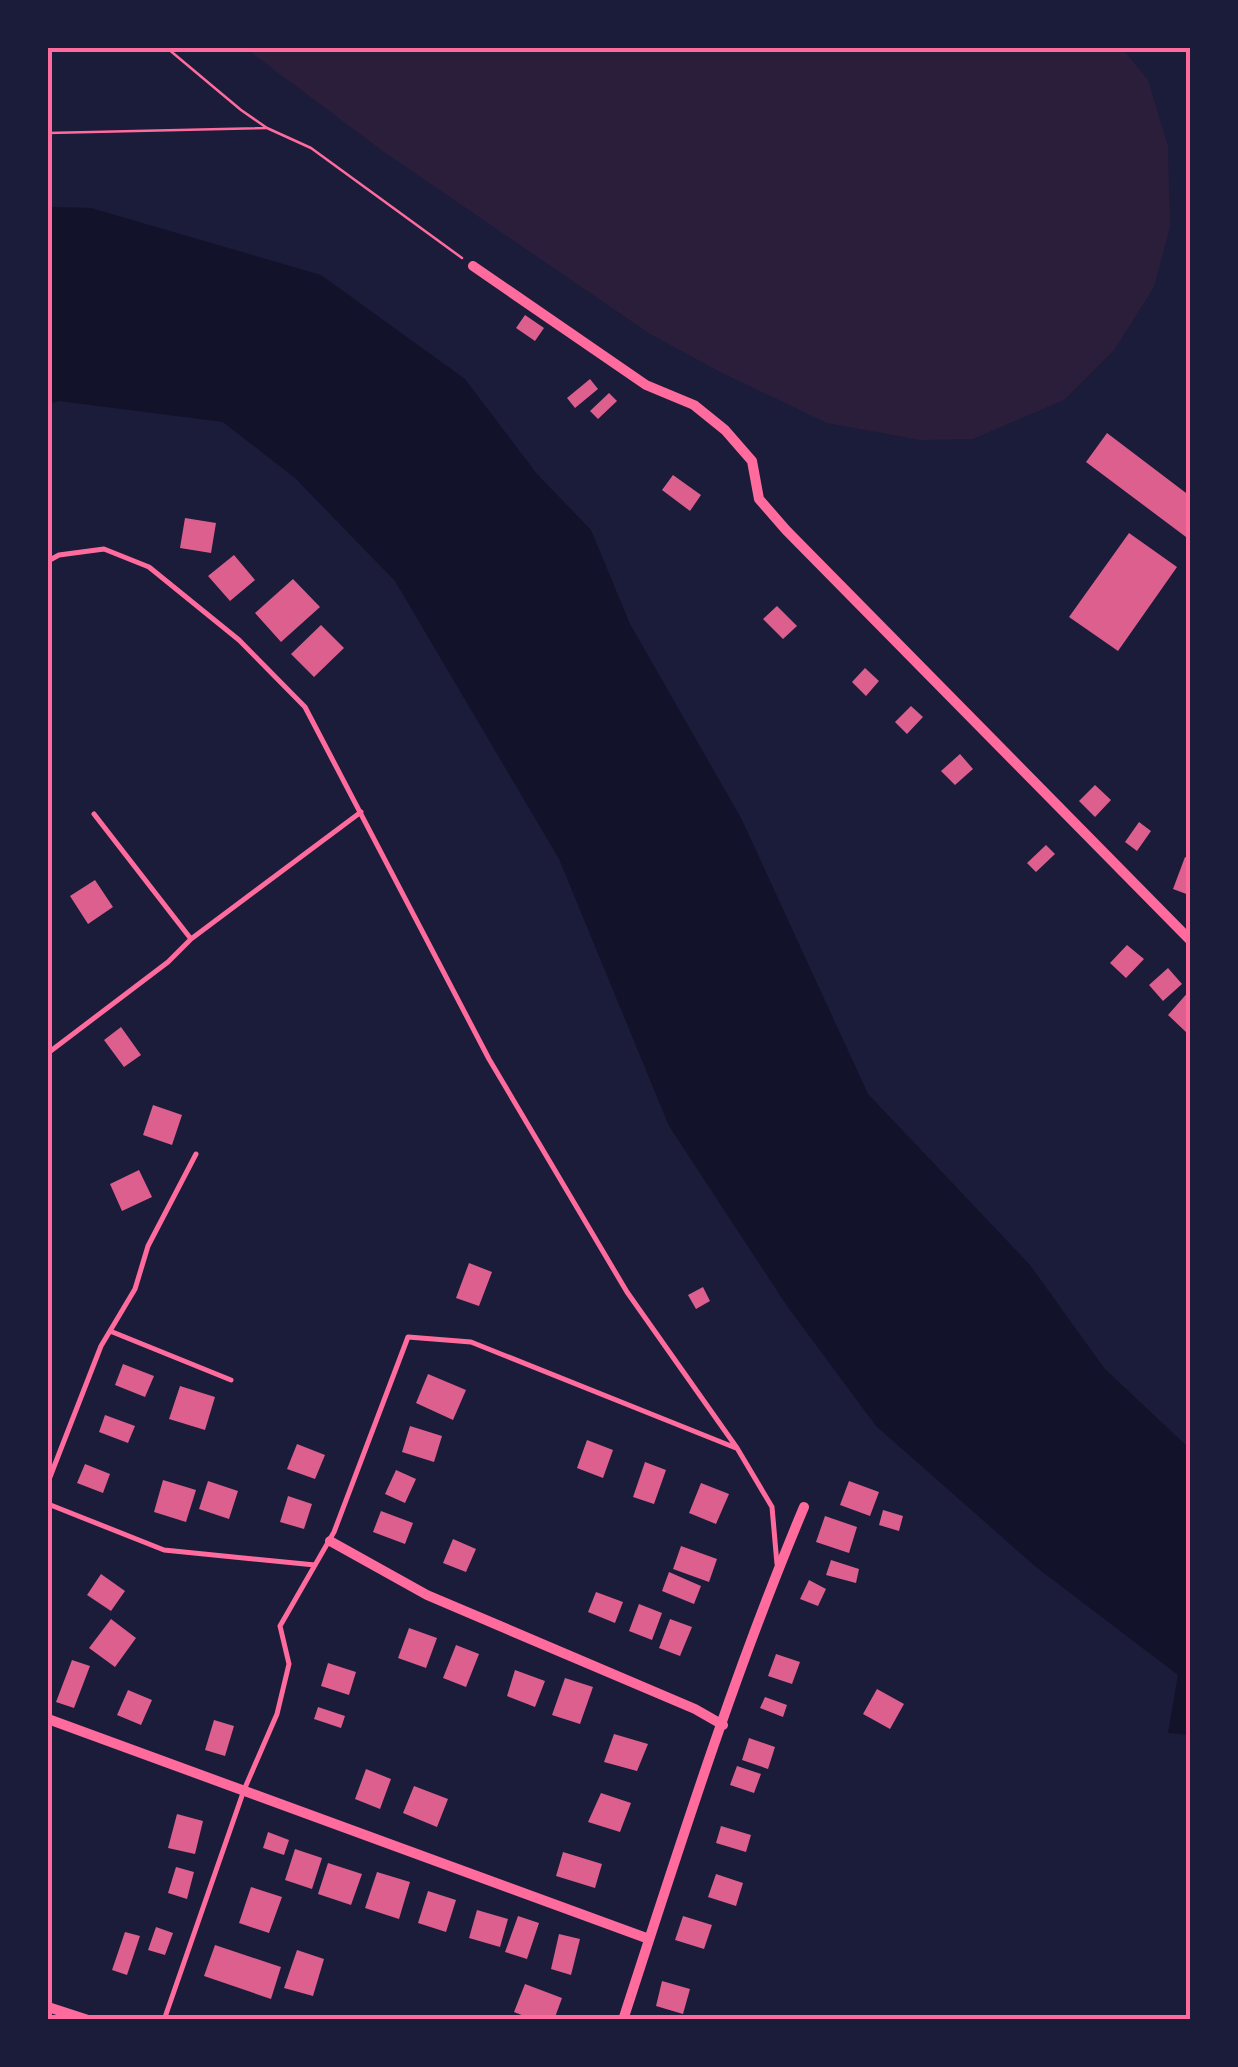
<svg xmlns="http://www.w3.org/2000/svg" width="1238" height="2067" font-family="'Work Sans',sans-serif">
  <rect width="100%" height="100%" fill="#1b1b3a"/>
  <path fill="#2a1e3b" d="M245 48H1122L1148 80 1168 146 1170 227 1154 287 1115 349 1064 400 973 439 920 440 827 423 722 373 650 334 384 152Z"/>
  <path fill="#12122b" d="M48 207 91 208 321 275 465 379 537 474 591 530 630 624 742 820 868 1094 1030 1265 1104 1368 1190 1449V1735L1168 1733 1178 1675 1036 1567 876 1426 787 1306 669 1126 559 859 395 581 295 478 223 422 59 401 48 404Z"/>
  <path fill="#dd5f8e" d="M525 315 544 328 535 341 516 328Z
    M590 379 598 389 575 408 567 398Z
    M609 393 617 401 598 419 590 411Z
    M1107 433 1190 496V540L1086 462Z
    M673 475 701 495 690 511 662 490Z
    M185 518 216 523 211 553 180 548Z
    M1129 533 1177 567 1118 651 1069 617Z
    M234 555 255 580 230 601 208 576Z
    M293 579 320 607 281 642 255 613Z
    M777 606 797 626 783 639 763 619Z
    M321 625 344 648 314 677 291 654Z
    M865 668 879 681 866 696 852 682Z
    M911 706 923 717 907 734 895 722Z
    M960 754 973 769 955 785 941 771Z
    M1095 785 1111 800 1095 817 1079 801Z
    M1139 822 1151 831 1137 851 1125 842Z
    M1046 845 1055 854 1036 872 1027 863Z
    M1185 857 1190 859 1189 895 1173 889Z
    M95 880 113 907 88 924 70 896Z
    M1127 945 1144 959 1126 978 1110 963Z
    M1168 968 1182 984 1163 1001 1149 985Z
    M1190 990V1028L1186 1032 1168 1015Z
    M121 1027 141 1055 124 1067 104 1040Z
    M153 1105 182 1115 172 1145 143 1135Z
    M139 1170 152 1197 122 1211 110 1184Z
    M469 1263 492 1272 479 1306 456 1298Z
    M703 1287 710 1301 696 1309 688 1295Z
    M123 1364 154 1376 145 1397 115 1385Z
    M428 1374 466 1390 453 1420 416 1403Z
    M180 1386 215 1397 205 1430 169 1419Z
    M105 1415 135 1426 128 1443 99 1432Z
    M410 1426 442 1436 434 1462 402 1452Z
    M587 1440 613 1450 603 1478 577 1468Z
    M297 1444 325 1455 315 1479 287 1469Z
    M645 1462 666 1470 654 1504 633 1497Z
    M85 1464 110 1474 103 1493 77 1483Z
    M396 1470 416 1479 405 1503 385 1494Z
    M163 1480 196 1490 186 1522 154 1512Z
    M208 1481 238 1491 229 1519 199 1509Z
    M849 1481 879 1492 870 1516 840 1505Z
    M701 1483 729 1494 716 1524 689 1513Z
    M288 1496 312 1504 304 1529 280 1522Z
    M883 1510 903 1516 899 1531 879 1525Z
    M381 1511 413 1523 405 1544 373 1532Z
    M825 1516 857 1527 849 1553 816 1542Z
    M453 1539 476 1549 466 1572 443 1563Z
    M681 1546 717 1559 709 1582 673 1569Z
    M831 1560 859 1569 856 1583 826 1575Z
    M669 1572 701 1586 694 1604 662 1591Z
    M101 1574 125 1591 111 1611 87 1595Z
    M809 1580 826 1589 818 1606 800 1599Z
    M596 1592 623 1602 615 1623 588 1612Z
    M639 1604 662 1613 652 1640 629 1631Z
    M111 1619 136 1638 115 1667 89 1648Z
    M670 1619 692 1627 680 1656 659 1648Z
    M409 1628 437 1638 426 1668 398 1658Z
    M456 1645 479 1654 466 1687 443 1678Z
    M776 1654 800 1662 792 1684 768 1676Z
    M72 1660 90 1666 74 1708 56 1702Z
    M328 1663 356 1672 349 1695 321 1686Z
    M515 1670 545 1681 535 1707 507 1696Z
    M565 1678 593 1687 580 1724 552 1715Z
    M877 1689 904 1704 890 1729 863 1714Z
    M128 1690 152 1700 141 1725 117 1715Z
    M765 1697 787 1705 783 1717 760 1708Z
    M318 1707 345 1716 341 1728 314 1719Z
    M214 1720 234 1726 225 1756 205 1750Z
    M614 1734 648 1744 637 1771 604 1762Z
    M749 1738 775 1747 768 1769 742 1760Z
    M737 1766 761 1774 754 1793 730 1785Z
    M366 1769 391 1779 380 1809 355 1799Z
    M414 1786 448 1799 437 1827 403 1813Z
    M601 1793 631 1803 620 1832 588 1822Z
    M177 1814 203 1821 195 1854 168 1848Z
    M721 1826 751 1835 746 1852 716 1843Z
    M268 1832 289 1840 284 1855 263 1848Z
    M295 1849 322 1858 312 1889 285 1880Z
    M563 1852 602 1864 595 1888 556 1876Z
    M328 1863 362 1874 351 1905 318 1894Z
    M176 1867 194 1872 187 1899 168 1893Z
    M377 1872 410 1882 399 1919 365 1908Z
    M716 1874 743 1883 736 1906 708 1897Z
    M251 1887 282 1897 269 1933 239 1923Z
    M428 1891 456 1900 446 1932 418 1923Z
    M477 1910 508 1919 500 1947 469 1938Z
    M518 1916 539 1923 527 1959 505 1952Z
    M683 1916 712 1925 704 1949 675 1940Z
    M156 1927 173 1933 165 1955 148 1950Z
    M125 1932 140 1936 127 1975 112 1970Z
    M559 1934 580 1939 571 1975 551 1969Z
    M215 1945 281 1967 271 1999 204 1976Z
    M297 1950 324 1959 313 1996 284 1988Z
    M662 1981 690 1989 683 2014 656 2006Z
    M525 1984 562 1998 554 2020H534L514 2012Z"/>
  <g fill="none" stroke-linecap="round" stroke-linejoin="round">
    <path stroke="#ff6b9d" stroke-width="2.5" d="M167 48 241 110 267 128 311 148 462 258
      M48 133 266 128"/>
    <path stroke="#ff6b9d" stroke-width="5" d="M48 561 59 555 104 549 149 567 239 640 305 707 489 1059 627 1292 737 1448 772 1507 777 1564
      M94 814 191 939
      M48 1053 168 962 191 939 361 812
      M110 1331 231 1380
      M48 1482 101 1346 135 1289 148 1246 196 1154
      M48 1504 164 1550 315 1565
      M164 2020 244 1790 277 1714 289 1664 280 1626 334 1532 408 1337 471 1342 736 1448"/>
    <path stroke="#ff6b9d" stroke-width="10" d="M473 266 646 385 694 405 725 430 752 461 759 499 786 530 1190 940
      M330 1541 427 1595 695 1709 723 1725
      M48 1719 649 1939
      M48 2007 88 2020
      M623 2020C679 1848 734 1673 804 1507"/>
  </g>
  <rect width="1238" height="2067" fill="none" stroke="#1b1b3a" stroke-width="100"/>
  <rect x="50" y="50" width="1138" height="1967" fill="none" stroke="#ff6b9d" stroke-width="4"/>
</svg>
